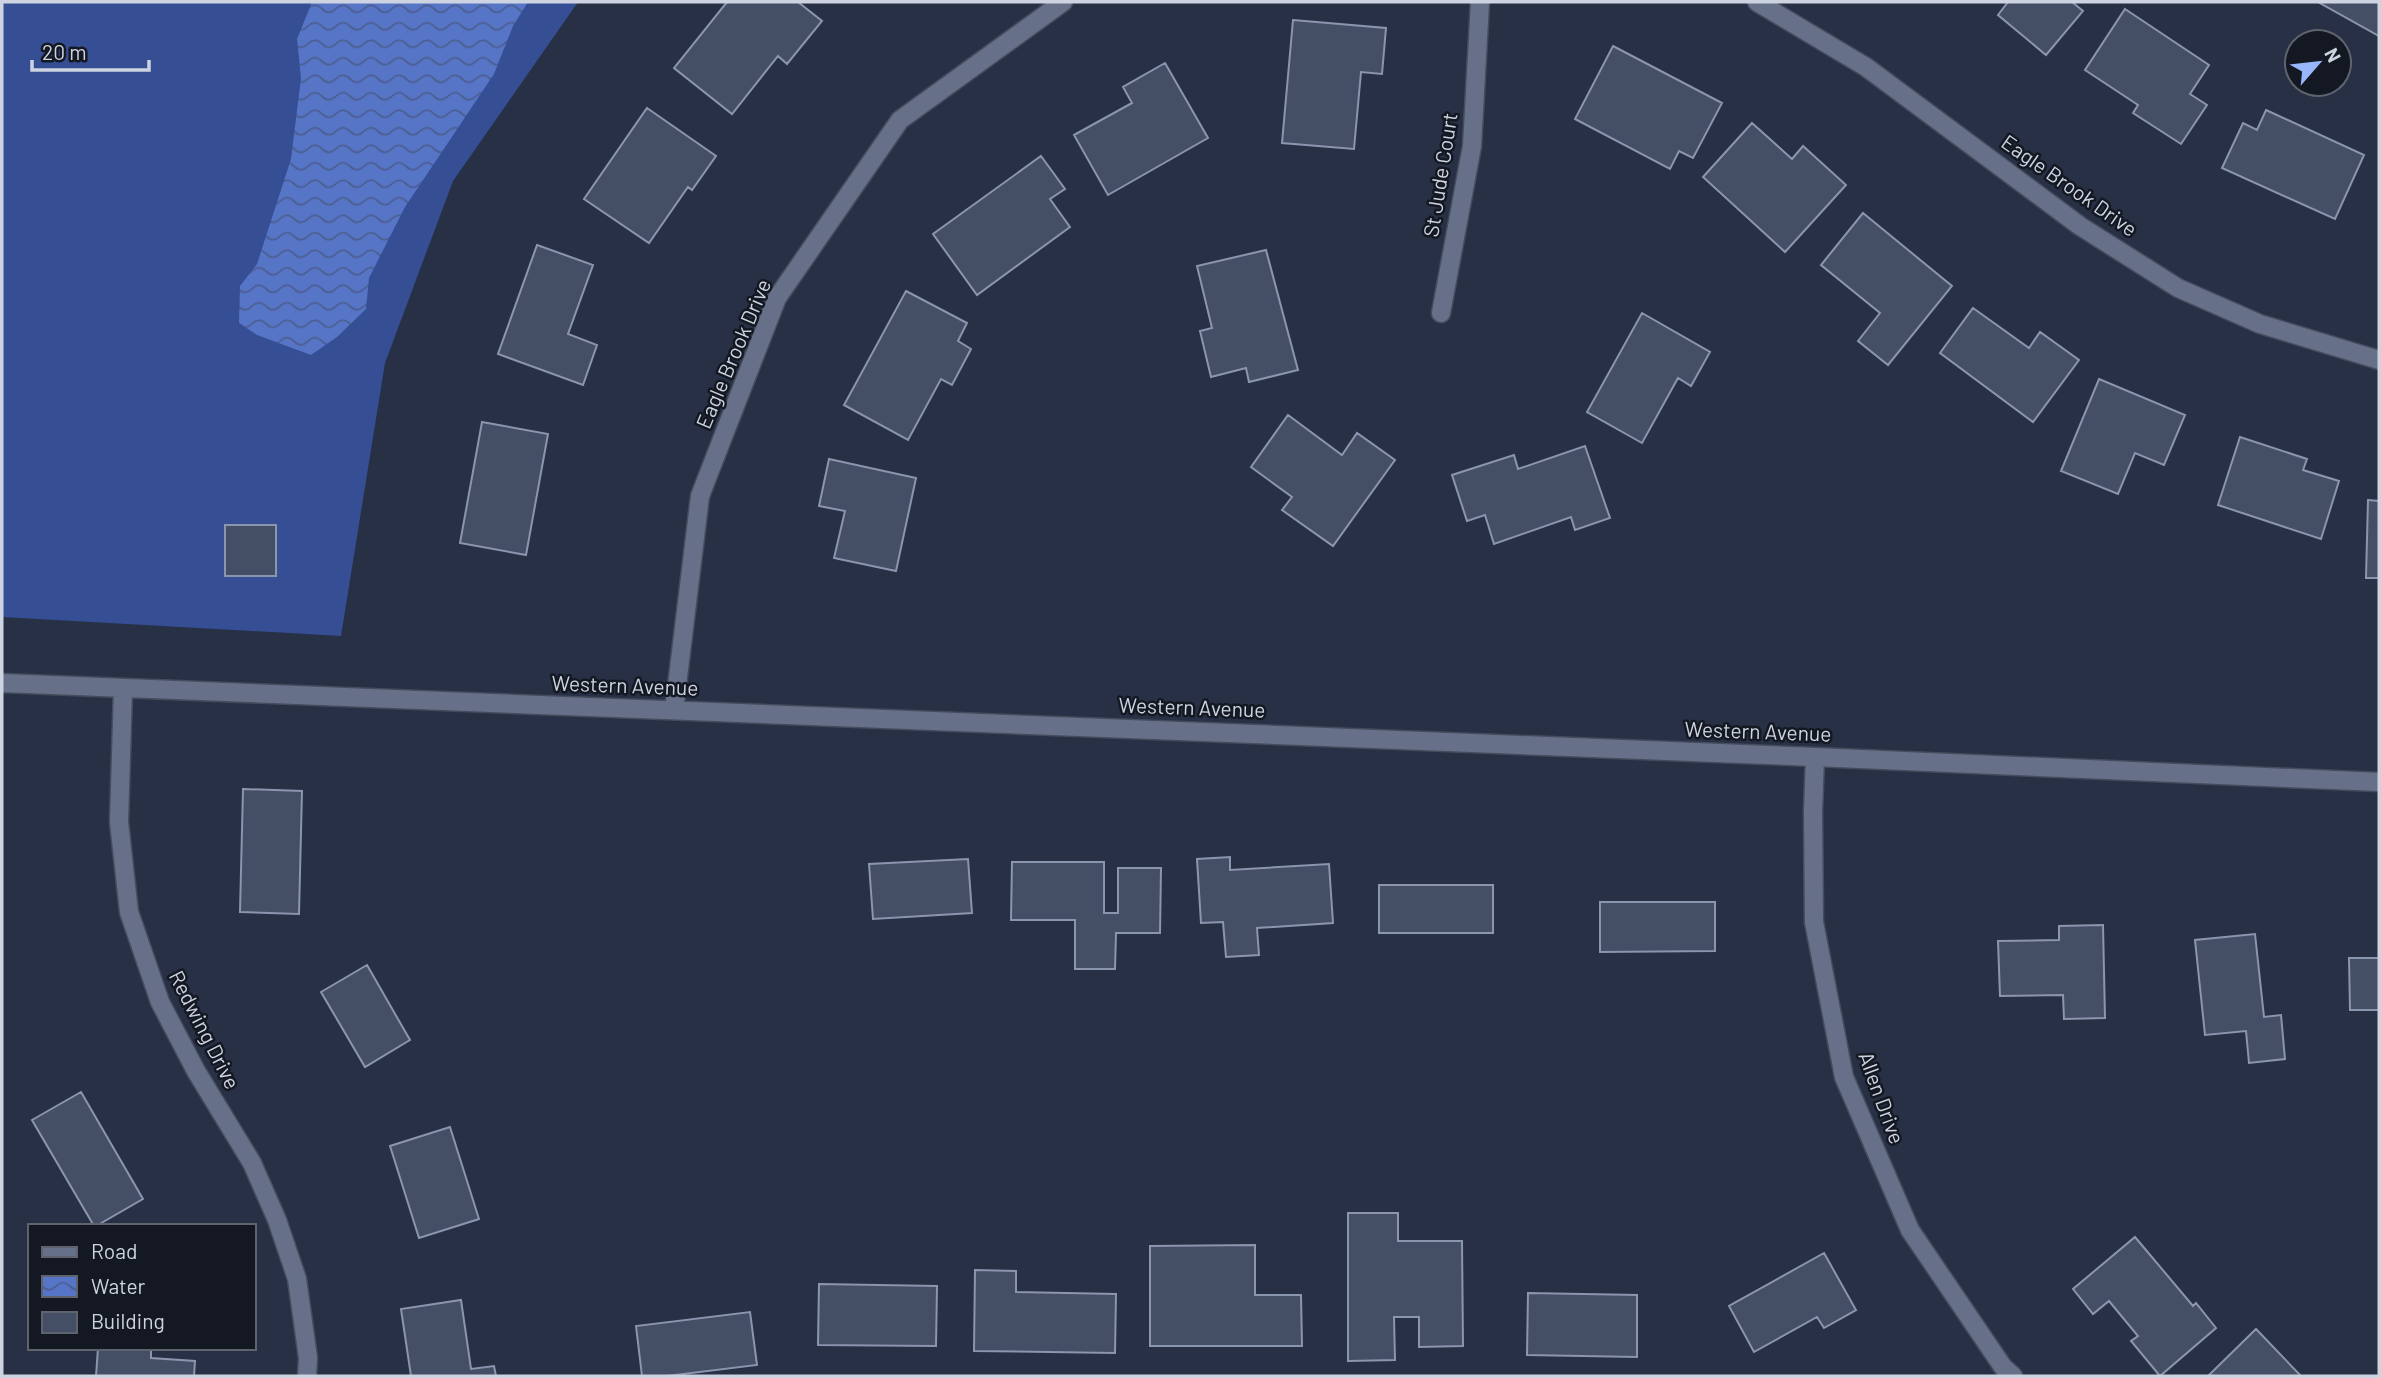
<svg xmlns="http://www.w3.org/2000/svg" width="2381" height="1378" font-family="Barlow,sans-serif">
  <defs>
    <pattern id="water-waves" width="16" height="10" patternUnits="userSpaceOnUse" patternTransform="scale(1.75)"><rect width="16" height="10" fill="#5675c6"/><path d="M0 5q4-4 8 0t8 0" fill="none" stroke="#4c5f92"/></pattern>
  </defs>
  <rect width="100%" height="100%" fill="#273045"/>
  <path fill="#354e94" d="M2 2H578L453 181 385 363 341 636 2 617Z"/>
  <path fill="url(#water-waves)" d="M312 2H528L513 26 494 74 405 207 369 278 366 309 337 337 311 355 257 335 239 323 240 286 257 264 291 159 301 78 297 39Z"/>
  <path fill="#444e64" stroke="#8a95ae" stroke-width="2" d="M727 2H798L822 21 787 64 778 56 732 114 674 68Z
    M2008 2H2072L2083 11 2046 55 1998 15Z
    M2318 2H2379V36Z
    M2125 9 2209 65 2190 94 2207 105 2181 144 2133 113 2138 105 2085 70Z
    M1293 20 1386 28 1382 74 1361 72 1354 149 1282 143Z
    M1613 46 1722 103 1693 158 1679 151 1670 169 1575 119Z
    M1165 63 1208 138 1108 195 1074 135 1132 103 1123 87Z
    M647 108 716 156 692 190 688 187 649 243 584 199Z
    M2266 110 2364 155 2335 219 2222 168 2243 123 2257 130Z
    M1752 123 1792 159 1803 146 1846 185 1785 252 1703 177Z
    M1041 156 1065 189 1050 199 1070 227 977 295 933 234Z
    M1863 213 1952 286 1888 365 1858 341 1880 313 1821 265Z
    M537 245 593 265 568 334 597 345 583 385 498 354Z
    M1266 250 1298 370 1249 382 1246 368 1211 377 1200 331 1212 328 1197 266Z
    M906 291 967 323 958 341 971 349 952 385 941 379 908 440 844 405Z
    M1973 308 2029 348 2040 332 2079 360 2033 422 1940 353Z
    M1642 313 1710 352 1691 386 1678 378 1642 443 1587 412Z
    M2099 379 2185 415 2164 465 2135 453 2118 494 2061 471Z
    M1288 415 1342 455 1357 433 1395 460 1333 546 1282 510 1292 497 1251 467Z
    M482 422 548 434 526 555 460 543Z
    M2240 437 2307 459 2303 470 2339 481 2321 539 2218 505Z
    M1585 446 1610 518 1575 530 1571 517 1494 544 1485 515 1467 521 1452 475 1514 455 1518 469Z
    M829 459 916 478 896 571 834 558 845 511 819 506Z
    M2368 500 2379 501V578H2366Z
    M225 525H276V576H225Z
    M243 789 302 791 299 914 240 912Z
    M1230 857V870L1329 864 1333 923 1257 928 1259 955 1226 957 1223 922 1201 923 1197 859Z
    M968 859 972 913 873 919 869 864Z
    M1012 862H1104V913H1118V868H1161L1160 933H1116L1115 969H1075V920H1011Z
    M1379 885H1493V933H1379Z
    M1600 902H1715V951L1600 952Z
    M2103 925 2105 1018 2064 1019 2063 995 2000 996 1998 941 2059 940V926Z
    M2255 934 2264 1017 2281 1015 2285 1059 2249 1063 2246 1031 2205 1035 2195 940Z
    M2349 958H2379V1010H2350Z
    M367 965 410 1040 365 1067 321 992Z
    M81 1092 143 1199 96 1226H94L32 1120Z
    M450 1127 479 1219 419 1238 390 1146Z
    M1348 1213H1398V1241H1462L1463 1346 1419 1347V1317H1394L1395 1360 1348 1361Z
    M2135 1237 2193 1306 2196 1303 2216 1328 2160 1376 2131 1341 2138 1336 2109 1301 2093 1314 2073 1289Z
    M1255 1245V1295H1301L1302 1346H1150V1246Z
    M1824 1253 1856 1310 1824 1328 1817 1317 1754 1352 1729 1306Z
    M975 1270 1016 1271V1292L1116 1294 1115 1353 974 1351Z
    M819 1284 937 1286 936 1346 818 1345Z
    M1528 1293 1637 1295V1357L1527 1355Z
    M461 1300 471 1369 494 1366 496 1376H411L401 1309Z
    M750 1312 757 1365 667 1376H642L636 1326Z
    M2256 1329 2301 1376H2208Z
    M98 1348H151V1358L195 1361 194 1376H96Z"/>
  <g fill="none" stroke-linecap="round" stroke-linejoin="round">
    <defs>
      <path id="minor" d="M1757 2 1866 67 2080 226 2178 288 2260 324 2379 360
        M1441 313 1472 146 1480 2
        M2 683 1815 757 2379 782
        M123 689 119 822 129 912 160 1002 196 1071 252 1163 277 1220 297 1279 308 1358 307 1376
        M674 710 700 496 777 298 900 120 1063 2
        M1815 757 1813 812 1814 922 1844 1077 1910 1230 2003 1367 2013 1376"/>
    </defs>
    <use href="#minor" stroke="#454c5d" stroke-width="21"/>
    <use href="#minor" stroke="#667189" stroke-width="18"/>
  </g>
  <g text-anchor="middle" stroke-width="5" stroke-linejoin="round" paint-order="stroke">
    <g font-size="21" fill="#cdd3e0" stroke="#141822">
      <text transform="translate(1441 175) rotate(-81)" y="7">St Jude Court</text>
      <text transform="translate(2069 186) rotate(35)" y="7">Eagle Brook Drive</text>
      <text transform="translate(734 354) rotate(-67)" y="7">Eagle Brook Drive</text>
      <text transform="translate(625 686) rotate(2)" y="7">Western Avenue</text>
      <text transform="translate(1192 708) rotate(2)" y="7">Western Avenue</text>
      <text transform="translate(1758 732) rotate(2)" y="7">Western Avenue</text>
      <text transform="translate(204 1030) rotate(63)" y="7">Redwing Drive</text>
      <text transform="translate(1881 1098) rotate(70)" y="7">Allen Drive</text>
    </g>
  </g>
  <rect width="2381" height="1378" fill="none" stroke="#cdd3e0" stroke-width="7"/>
  <rect x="28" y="1224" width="228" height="126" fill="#141822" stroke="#5e636e" stroke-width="2"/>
  <rect x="42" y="1247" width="35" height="10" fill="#667189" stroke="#5e636e" stroke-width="2"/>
  <text x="91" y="1259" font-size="21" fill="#cdd3e0">Road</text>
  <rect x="42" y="1276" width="35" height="21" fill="url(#water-waves)" stroke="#5e636e" stroke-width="2"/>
  <text x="91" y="1294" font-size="21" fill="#cdd3e0">Water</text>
  <rect x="42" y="1312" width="35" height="21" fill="#444e64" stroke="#5e636e" stroke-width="2"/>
  <text x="91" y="1329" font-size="21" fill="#cdd3e0">Building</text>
  <g transform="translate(2318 63) rotate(62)"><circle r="33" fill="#141822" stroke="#5e636e" stroke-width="2"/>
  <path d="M0-5L12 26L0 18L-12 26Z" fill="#98b6fd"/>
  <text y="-10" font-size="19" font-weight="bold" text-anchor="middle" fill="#cdd3e0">N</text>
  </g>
  <path d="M32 60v10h117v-10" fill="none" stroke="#cdd3e0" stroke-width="3.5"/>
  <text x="42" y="60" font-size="21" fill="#cdd3e0" stroke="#141822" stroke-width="5" paint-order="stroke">20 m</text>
</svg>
